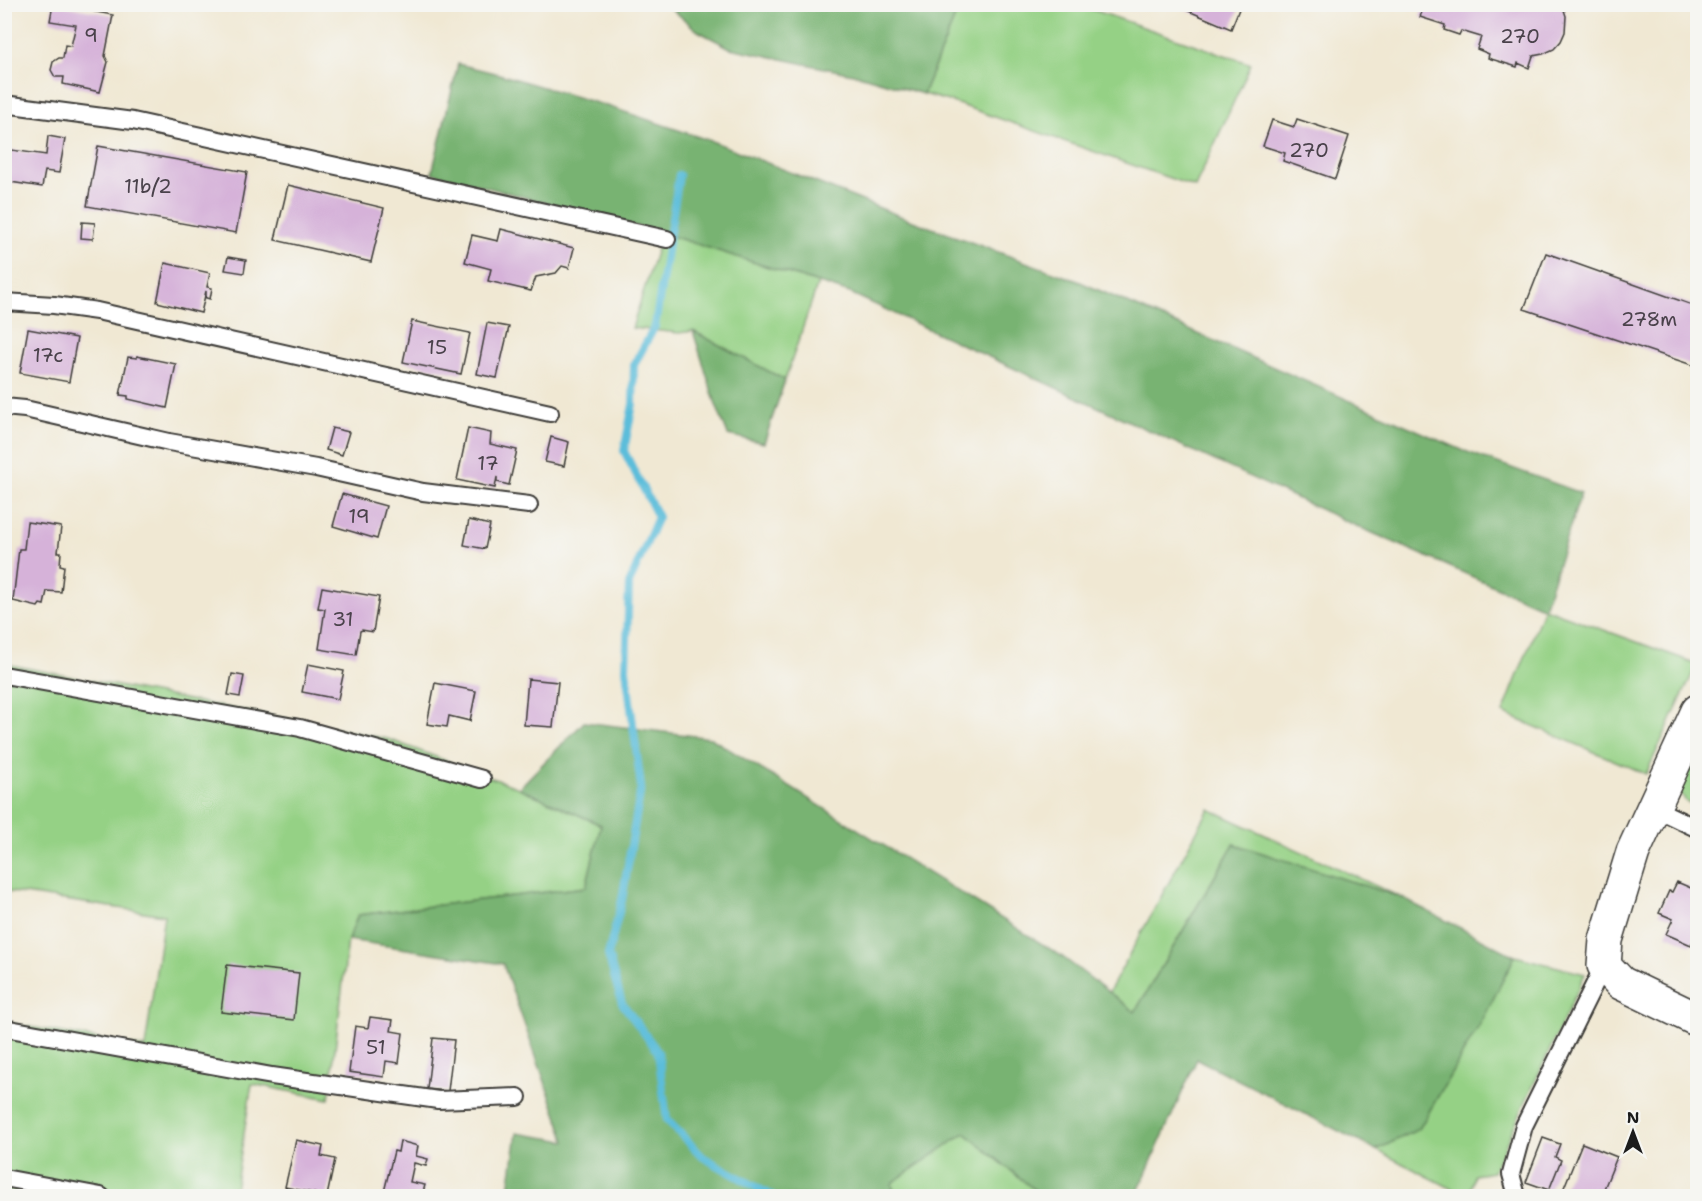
<svg xmlns="http://www.w3.org/2000/svg" width="1702" height="1201" font-family="'Shantell Sans',sans-serif">
  <rect width="100%" height="100%" fill="#f6f6f2"/>
  <filter id="ink" filterUnits="userSpaceOnUse"><feTurbulence type="fractalNoise" baseFrequency=".0167" numOctaves="2"/><feDisplacementMap in="SourceGraphic" scale="12" xChannelSelector="R" yChannelSelector="G"/><feConvolveMatrix kernelMatrix="1 2 1 2 8 2 1 2 1" color-interpolation-filters="sRGB"/></filter>
  <filter id="wash" filterUnits="userSpaceOnUse"><feTurbulence type="fractalNoise" baseFrequency=".008" numOctaves="4" result="noise"/><feDisplacementMap in="SourceGraphic" scale="24" xChannelSelector="R" yChannelSelector="G"/><feGaussianBlur stdDeviation="1.35" result="paint"/><feColorMatrix in="noise" values="0 0 0 0 0 0 0 0 0 0 0 0 0 0 0 0 0 1.4 0 .05"/><feComposite in="paint" operator="in"/></filter>
  <g filter="url(#wash)">
    <rect width="100%" height="100%" fill="#f0e8d3"/>
    <path fill="#95d185" stroke="#587650" stroke-width="1.5" d="M960 5H1079L1251 64 1195 187 952 102 923 94Z
      M662 233 818 283 785 380 693 331 679 333 632 328Z
      M1544 608 1697 664 1646 774 1503 713Z
      M6 664 388 739 519 788 601 825 586 887 358 915 348 940 329 1099 252 1084 234 1196H5L4 1022 145 1048 164 915 5 891 4 678Z
      M1697 741V808L1686 802 1676 784Z
      M1209 809 1400 897 1234 844 1135 1012 1109 992Z
      M1515 956 1585 974 1493 1172 1474 1175 1469 1196H1466L1376 1150 1419 1129 1482 1021Z
      M965 1133 1042 1196H894L892 1183Z"/>
    <path fill="#78b372" stroke="#4a6847" stroke-width="1.5" d="M667 5H960L923 94 862 76 730 48 698 31Z
      M458 64 499 74 607 106 717 143 910 220 1078 281 1462 450 1581 493 1544 608 1352 524 850 293 662 233 432 173Z
      M693 331 785 380 764 443 728 435 716 405Z
      M584 722 711 738 1060 955 1135 1012 1234 844 1400 897 1515 956 1482 1021 1419 1129 1376 1150 1197 1059 1136 1196H1042L965 1133 892 1183 894 1196H508L517 1133 566 1141 503 964 348 940 358 915 586 887 601 825 519 788Z"/>
    <g fill="none" stroke-linecap="round" stroke-linejoin="round">
      <path stroke="#5bbdda" stroke-width="8" d="M679 175 655 326 634 365 633 404 624 451 658 517 629 584 626 669 641 787 622 900 608 955 622 1003 658 1052 667 1120 703 1157 772 1196"/>
    </g>
    <g id="blocks">
      <path fill="#d6b2d9" d="M53 4 113 15 105 56 108 62 100 92 63 84 64 77H55L51 70 53 62 59 58H63L65 45 71 46 76 25 50 21Z
        M1172 4H1241L1231 29Z
        M1425 4H1562L1566 16 1565 32 1561 41 1554 49 1543 54 1533 56 1529 68 1518 63 1517 67 1488 58 1489 54 1477 49 1481 37 1461 31 1459 35 1444 30 1445 25 1420 17Z
        M1297 119 1349 136 1335 179 1283 161 1285 153 1263 146 1272 120 1294 127Z
        M48 136 65 139 59 173 45 171 42 187 4 181 5 149 46 155Z
        M98 146 247 172 236 233 87 206Z
        M288 185 384 208 371 262 275 240Z
        M82 222 95 223 93 239 81 238Z
        M501 229 574 248 569 268 562 266 556 273 536 277 531 291 488 281 491 269 465 262 472 235 498 241Z
        M1546 253 1698 307V367L1524 309Z
        M228 257 246 260 244 273 225 270Z
        M165 263 210 273 207 287 212 288 210 299 206 298V291L201 313 157 302Z
        M412 321 470 333 461 374 403 362Z
        M487 323 509 327 497 378 477 374Z
        M28 329 77 338 69 382 20 373Z
        M137 356 176 364 167 408 128 399V396L120 395 128 357 137 358Z
        M332 428 349 432 342 455 326 450Z
        M468 428 491 433 490 444 517 450 509 485 497 482V477L495 488 457 480Z
        M551 437 569 442 564 466 545 462Z
        M342 494 386 506 377 539 333 526Z
        M469 520 490 525 485 549 464 545Z
        M27 522 61 527 58 552H61L60 565 64 566 61 592 47 591 44 605 40 604 38 607 13 601 19 549H24Z
        M322 587 379 597 373 632 362 630 360 631 356 655 319 649 325 609 318 608Z
        M308 664 344 671 338 699 302 692Z
        M232 674 244 676 240 697 228 695Z
        M528 679 558 682 553 727 524 725Z
        M435 683 476 691 470 721 449 716 447 727 427 724Z
        M1677 882 1698 891V931L1691 945 1666 934 1673 919 1659 913 1669 891 1672 892Z
        M227 965 299 973 294 1020 221 1012Z
        M370 1017 393 1020 391 1031 403 1033 399 1063 386 1061 384 1077 349 1072 355 1026 368 1028Z
        M433 1038 454 1040 448 1091 427 1089Z
        M1543 1138 1560 1144 1555 1157 1561 1160 1549 1190 1526 1182Z
        M296 1140 323 1146 321 1156 335 1159 327 1196 285 1187Z
        M400 1141 418 1146 416 1156 428 1159 426 1166 414 1163 410 1182 425 1185 422 1196H383L394 1151 398 1152Z
        M1582 1143 1617 1157 1601 1196H1579L1563 1190Z"/>
    </g>
  </g>
  <g filter="url(#ink)">
    <use href="#blocks" fill-opacity="0" stroke="#3c3b37" stroke-width="1.5"/>
    <g fill="none" stroke-linecap="round" stroke-linejoin="round">
      <defs>
        <path id="service" d="M4 104 133 121 667 239
          M4 302 54 305 97 311 550 413
          M4 407 25 409 169 442 316 468 423 492 529 505
          M4 675 300 728 482 779
          M1654 808 1698 829
          M4 1028 272 1076 438 1100 518 1097
          M4 1178 101 1196
          M1517 1196 1511 1174 1524 1126 1604 965"/>
        <path id="minor" d="M1698 711 1633 852 1606 940 1604 965 1621 983 1698 1020"/>
      </defs>
      <use href="#service" stroke="#3c3b37" stroke-width="20"/>
      <use href="#minor" stroke="#3c3b37" stroke-width="36"/>
      <use href="#service" stroke="#fff" stroke-width="16"/>
      <use href="#minor" stroke="#fff" stroke-width="33"/>
    </g>
  </g>
  <g text-anchor="middle" stroke-width="6" stroke-linejoin="round" paint-order="stroke">
    <g font-size="20" fill="#4a424b">
      <text x="91" y="42">9</text>
      <text x="1520" y="43">270</text>
      <text x="1309" y="157">270</text>
      <text x="148" y="193">11b/2</text>
      <text x="1649" y="326">278m</text>
      <text x="437" y="354">15</text>
      <text x="48" y="362">17c</text>
      <text x="488" y="470">17</text>
      <text x="359" y="523">19</text>
      <text x="343" y="626">31</text>
      <text x="376" y="1054">51</text>
    </g>
  </g>
  <rect width="1702" height="1201" fill="none" stroke="#f6f6f2" stroke-width="24"/>
  <g transform="translate(1633 1132)" stroke="#f6f6f2" stroke-width="4.5" paint-order="stroke">
  <path d="M0-4.5L10 22L0 15L-10 22Z" fill="#1c1c1c"/>
  <text y="-9" font-size="16" font-weight="bold" text-anchor="middle" fill="#1c1c1c">N</text>
  </g>
</svg>
